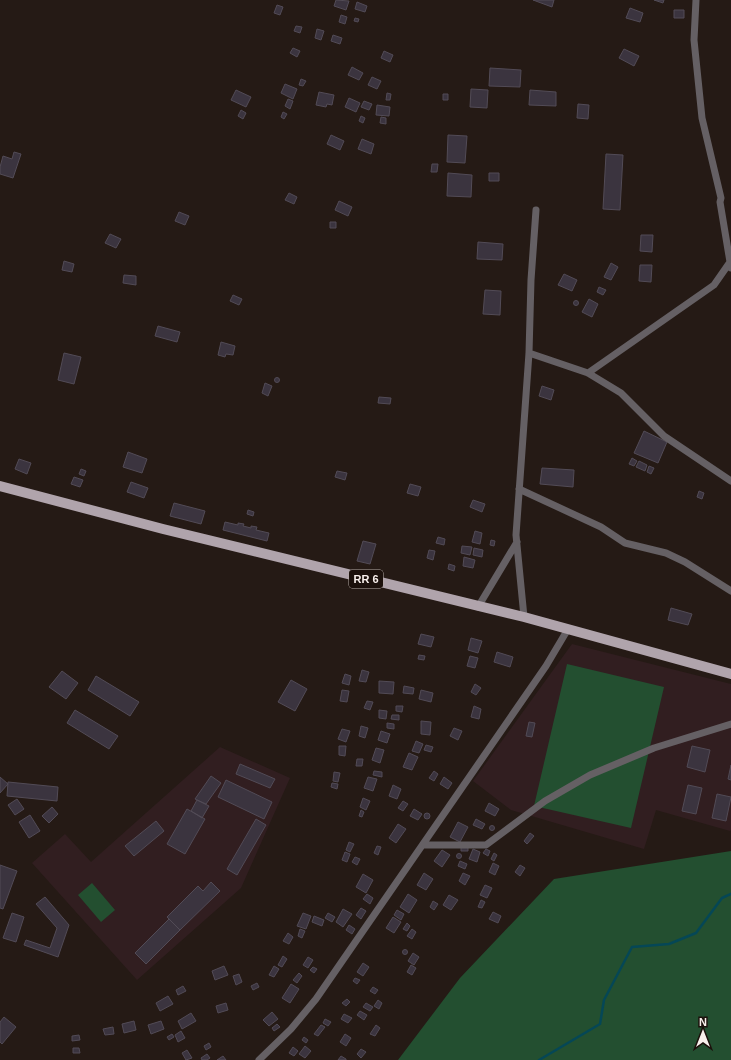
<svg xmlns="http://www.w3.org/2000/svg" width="731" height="1060" font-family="Helvetica,sans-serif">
  <rect width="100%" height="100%" fill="#251a15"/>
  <path fill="#311e20" d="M572 644 731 684V830L730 831 656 810 644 849 511 810 473 781Z
    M220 747 290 778 241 888 137 980 32 863 65 834 91 862Z"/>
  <path fill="#234f30" d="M567 664 664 687 631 828 534 806Z
    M731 851V1060H398L460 978 554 879Z
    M92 883 115 910 101 922 78 895Z"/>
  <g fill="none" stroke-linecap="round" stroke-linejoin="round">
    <path stroke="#054756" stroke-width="2.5" d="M539 1060 600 1024 604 1000 632 947 669 944 696 933 722 898 731 894"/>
  </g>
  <path fill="#3b343f" stroke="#524b56" d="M336 0 349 1 346 10 334 6Z
    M533 0H554L552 7Z
    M654 0H664L663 3Z
    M357 2 367 6 365 12 355 9Z
    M277 5 283 7 280 15 274 13Z
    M630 8 643 13 640 22 626 18Z
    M674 10H684V18H674Z
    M341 15 347 17 345 24 339 22Z
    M355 18 359 19 358 22 354 21Z
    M296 26 302 27 300 33 294 31Z
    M317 29 324 31 321 40 315 38Z
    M333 35 342 38 340 44 331 41Z
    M293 48 300 51 297 57 290 53Z
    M624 49 639 56 634 66 619 58Z
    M384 51 393 55 390 62 381 58Z
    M352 67 363 73 359 80 348 75Z
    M490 68 521 70 520 87 489 86Z
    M372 77 381 81 377 89 368 85Z
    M301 79 306 81 303 86 299 85Z
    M285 84 297 89 293 99 281 93Z
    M471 89 488 90 487 108 470 107Z
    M236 90 251 97 246 107 231 100Z
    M530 90 556 92V106L529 105Z
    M319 92 334 95 332 105 327 104 326 107 316 105Z
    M387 93 391 94 390 100H386Z
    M443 94H448V100H443Z
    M349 98 360 103 356 112 345 107Z
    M288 99 293 101 290 109 285 106Z
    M364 101 372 104 369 110 361 107Z
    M578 104 589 105 588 119 577 118Z
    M377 105 390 107 389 116 376 115Z
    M241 110 246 113 243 119 238 116Z
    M283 112 287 114 284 119 281 117Z
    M361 116 365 118 363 123 359 121Z
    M381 117 386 118V124L380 123Z
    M331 135 344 141 340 150 327 144Z
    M448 135 467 136 465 163 447 162Z
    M362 139 374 144 371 154 358 149Z
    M14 152 21 154 13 178 0 174V167L3 156 12 159Z
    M606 154 623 155 620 210 603 209Z
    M432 164H438L437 172H431Z
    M448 173 472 175 471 197 447 196Z
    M489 173H499V181H489Z
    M289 193 297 197 294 204 285 200Z
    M339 201 352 207 348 216 335 210Z
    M179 212 189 216 185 225 175 221Z
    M330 222H336V228H330Z
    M110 234 121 239 116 248 105 243Z
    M641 235H653L652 252 640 251Z
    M478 242 503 244 502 260 477 259Z
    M64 261 74 264 72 272 62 270Z
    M611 263 618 267 611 280 604 277Z
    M640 265H652L651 282 639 281Z
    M564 274 577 280 572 291 558 285Z
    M124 275 136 276V285L123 283Z
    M599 287 606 290 603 295 597 292Z
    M485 290 501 291 500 315 483 314Z
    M233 295 242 299 239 305 230 301Z
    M589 299 598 304 592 317 582 312Z
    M573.5 303a2.5 2.5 0 1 1 5 0a2.5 2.5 0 1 1-5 0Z
    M158 326 180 332 177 342 155 336Z
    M221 342 235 346 233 355 226 354 225 357 218 355Z
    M64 353 81 357 74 384 58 380Z
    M274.5 380a2.5 2.5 0 1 1 5 0a2.5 2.5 0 1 1-5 0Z
    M265 383 272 386 268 396 262 393Z
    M542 386 554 390 551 400 539 396Z
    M379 397 391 398 390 404 378 403Z
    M644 431 667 442 658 463 634 453Z
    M128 452 147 459 142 473 123 467Z
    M632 458 637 461 634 466 629 464Z
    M19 459 31 463 27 474 15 469Z
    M639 461 647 465 645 471 636 467Z
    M649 466 654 468 651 474 647 472Z
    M542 468 574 470 573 487 540 484Z
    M81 469 86 471 84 476 79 474Z
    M337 471 347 473 345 480 335 477Z
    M74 477 83 480 80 487 71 484Z
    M131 482 148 488 144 498 127 492Z
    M410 484 421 487 418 496 407 493Z
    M699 491 704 493 702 499 697 497Z
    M473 500 485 504 482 512 470 507Z
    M174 503 205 511 201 524 170 516Z
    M248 510 254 512 253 516 247 514Z
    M225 522 238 525V523L244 524 243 526 251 528V526L257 527 256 530 269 533 267 541 223 530Z
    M475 531 482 533 480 544 472 542Z
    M438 537 445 539 444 545 436 543Z
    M491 540 495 541 494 546 490 545Z
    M363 541 376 544 370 564 357 561Z
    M462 546 472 547 470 555 461 553Z
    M474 548 483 550 482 557 473 555Z
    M429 550 435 551 433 560 427 558Z
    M464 557 475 560 473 568 463 566Z
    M449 564 455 566 454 571 448 569Z
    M671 608 692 614 688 625 668 620Z
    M421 634 434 637 431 647 418 644Z
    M471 638 482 641 478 653 468 650Z
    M497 652 513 657 510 667 494 662Z
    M419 655 425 656 424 660 418 659Z
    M470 656 478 658 475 668 467 666Z
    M362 670 369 672 366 682 359 681Z
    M62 671 78 683 66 699 49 687Z
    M345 674 351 676 349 685 342 683Z
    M96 676 139 702 130 716 88 690Z
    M291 680 307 689 295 711 278 702Z
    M379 681 394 682 393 694 379 693Z
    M475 684 481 688 476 695 471 692Z
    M404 686 414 688 413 694 403 693Z
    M342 690 349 691 347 702 340 701Z
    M421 690 433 693 431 702 419 699Z
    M367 701 373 702 370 710 364 708Z
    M396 706H403L402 712 396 711Z
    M474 706 481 709 479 719 471 717Z
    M75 710 118 736 109 749 67 723Z
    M379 710 387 711 386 719 379 718Z
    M392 715H399V720L391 719Z
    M421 721 431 722 430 735 421 734Z
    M529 722 535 723 532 737 526 736Z
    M387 723 394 724V729L387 728Z
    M361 726 368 728 365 738 359 736Z
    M454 728 462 731 458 740 450 736Z
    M342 729 350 731 346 742 338 739Z
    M381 731 390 734 387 743 378 740Z
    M416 741 423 744 419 753 412 751Z
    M426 745 433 747 431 752 424 750Z
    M339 746H346L345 756 339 755Z
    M692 746 710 750 705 772 687 767Z
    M376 748 384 750 380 763 372 760Z
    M409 753 418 757 412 770 403 767Z
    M357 759H363L362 766H356Z
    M240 764 275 779 270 788 236 774Z
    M731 765V780L728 779Z
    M374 771 382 772V777L373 775Z
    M434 771 438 774 434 781 429 778Z
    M334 772 340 773 338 782 333 781Z
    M211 776 221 783 206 804 195 799Z
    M0 777 8 784 0 793Z
    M368 777 377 779 373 791 364 788Z
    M444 777 452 783 448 789 440 784Z
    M226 780 272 802 264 819 218 797Z
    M8 782 58 787 57 801 7 796Z
    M332 783 338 784 337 789 331 787Z
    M393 785 401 789 397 799 389 796Z
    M688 785 702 788 696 814 682 811Z
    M717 794 731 797 726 821 712 818Z
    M363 798 370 801 366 810 360 807Z
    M17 799 24 809 15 815 8 805Z
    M197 800 209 806 202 818 191 811Z
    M403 801 408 804 403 811 398 808Z
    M489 803 499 809 495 816 485 811Z
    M52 807 58 814 49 823 42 816Z
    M187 809 205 819 185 854 167 844Z
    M414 809 422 814 418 820 410 816Z
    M361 810 364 812 362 817 359 816Z
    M424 816a3 3 0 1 1 6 0a3 3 0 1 1-6 0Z
    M30 815 40 831 29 838 19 822Z
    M256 819 266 825 237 875 227 869Z
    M476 819 485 824 482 829 473 825Z
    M156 821 164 831 134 856 125 846Z
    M458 822 468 827 460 842 450 837Z
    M398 824 406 829 396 843 389 838Z
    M489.5 828a2.5 2.5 0 1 1 5 0a2.5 2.5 0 1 1-5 0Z
    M530 833 534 836 527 844 524 841Z
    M349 842 354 844 350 852 346 850Z
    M377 846 381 847 378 855 374 853Z
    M461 847H468V851H461Z
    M473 849 480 852 477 862 469 859Z
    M486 849 490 851 488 856 483 853Z
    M442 850 450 855 442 867 434 861Z
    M345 852 350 854 347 862 342 860Z
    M494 853 497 855 494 861 491 859Z
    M456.5 856a2.5 2.5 0 1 1 5 0a2.5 2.5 0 1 1-5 0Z
    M355 857 360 859 357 865 352 862Z
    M460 861 467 864 465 869 458 866Z
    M493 863 499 866 495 875 489 872Z
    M0 865 17 871 3 909 0 908Z
    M520 865 525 868 520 876 515 872Z
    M424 873 433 879 426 890 417 885Z
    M463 873 470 876 465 885 459 881Z
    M363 874 373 880 366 893 356 887Z
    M211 882 220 891 180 930 167 917 198 886 203 891Z
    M485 885 492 888 487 898 480 895Z
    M367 894 373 898 370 904 363 899Z
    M408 894 417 900 409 913 400 907Z
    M449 895 458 900 451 910 443 905Z
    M45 897 69 925 58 957 24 945 26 940 50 948 57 928 36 904Z
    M481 900 485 902 482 908 478 907Z
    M433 901 438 904 434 910 430 907Z
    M361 908 366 911 361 919 356 915Z
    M343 909 352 914 343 927 336 922Z
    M397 910 404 914 401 920 394 915Z
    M493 912 501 916 498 923 489 919Z
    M12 913 24 917 16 942 3 938Z
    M303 913 311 916 306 929 297 926Z
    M328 913 335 917 332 922 325 918Z
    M314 916 324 920 322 926 312 922Z
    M393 917 401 922 394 933 386 928Z
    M169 919 180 930 146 964 135 953Z
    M407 923 410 926 407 931 403 929Z
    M349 925 355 929 352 934 346 930Z
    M300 929 305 931 302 938 298 936Z
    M412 929 416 932 412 939 407 936Z
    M288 933 293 937 289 944 283 941Z
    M402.5 952a2.5 2.5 0 1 1 5 0a2.5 2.5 0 1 1-5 0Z
    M413 953 419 957 414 965 408 961Z
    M283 956 287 959 282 967 278 965Z
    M308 957 313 960 308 968 303 965Z
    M363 963 369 967 363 976 357 972Z
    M411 965 416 968 412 975 407 972Z
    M224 966 228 975 215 980 212 971Z
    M274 966 279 969 274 977 269 975Z
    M313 967 317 969 314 973 310 970Z
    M299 973 302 976 297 983 293 980Z
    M239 974 242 982 236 985 233 976Z
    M355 978 360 980 357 984 353 981Z
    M257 983 259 987 253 990 251 986Z
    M291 984 299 989 290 1003 282 998Z
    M183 986 186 991 178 995 176 990Z
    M373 987 378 990 375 994 370 991Z
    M168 996 173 1004 160 1011 156 1003Z
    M347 999 350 1002 346 1006 342 1003Z
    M378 1000 382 1003 379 1009 374 1006Z
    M226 1003 228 1010 218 1013 216 1006Z
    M366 1003 373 1007 370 1011 363 1007Z
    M360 1011 367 1015 364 1020 357 1015Z
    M272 1012 278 1019 269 1026 263 1020Z
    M191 1013 196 1021 182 1029 178 1021Z
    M344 1014 352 1018 348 1023 341 1019Z
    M4 1017 16 1027 2 1044 0 1042V1022Z
    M325 1019 331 1022 328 1026 323 1023Z
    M134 1021 136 1030 124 1033 122 1024Z
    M161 1021 164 1029 151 1034 148 1025Z
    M277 1024 280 1027 274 1031 272 1028Z
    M321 1025 325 1027 318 1036 314 1034Z
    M376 1025 380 1028 375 1036 370 1034Z
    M113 1027 114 1034 105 1035 103 1029Z
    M181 1031 185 1038 178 1042 175 1035Z
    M172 1034 174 1037 169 1040 167 1037Z
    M345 1034 351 1038 346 1046 340 1042Z
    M79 1035 80 1040 72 1041V1036Z
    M304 1037 308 1040 306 1043 302 1040Z
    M209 1043 211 1047 206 1050 204 1046Z
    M305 1046 311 1051 305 1058 299 1054Z
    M293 1047 298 1051 294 1056 289 1053Z
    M73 1048H79L80 1053H73Z
    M361 1049 366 1052 361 1058 357 1054Z
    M187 1050 192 1058 186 1060 182 1053Z
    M207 1054 210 1058 207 1060H202L201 1058Z
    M223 1056 226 1060H217Z
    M341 1056 346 1059V1060H338Z"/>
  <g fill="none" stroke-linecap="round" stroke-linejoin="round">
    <path stroke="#656064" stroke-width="7" d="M696 0 694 40 702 118 721 198 720 202 731 268
      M529 353 588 373 621 393 664 436 731 481
      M588 373 714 285 730 262
      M519 489 601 527 625 543 666 553 685 562 731 591
      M478 607 517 542
      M524 617 516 535 529 353 531 280 536 210
      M423 845H486L545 801 590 775 654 748 731 724
      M259 1060 291 1029 316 999 546 666 568 629"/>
    <path stroke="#b0a4ac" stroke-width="10" d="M0 486 163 529 524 617 731 674"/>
  </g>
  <g text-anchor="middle" stroke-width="3.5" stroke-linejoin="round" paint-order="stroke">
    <rect fill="#1c110c" stroke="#b7ada9" stroke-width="1" x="349" y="570" width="34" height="18" rx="3"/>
    <g font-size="11" font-weight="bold" fill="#f9f0ec">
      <text x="366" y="583">RR 6</text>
    </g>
  </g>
  <g transform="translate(703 1032)" stroke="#1c110c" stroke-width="3" paint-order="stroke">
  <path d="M0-3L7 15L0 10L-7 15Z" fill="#f9f0ec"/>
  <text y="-6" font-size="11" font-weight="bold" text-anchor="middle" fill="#f9f0ec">N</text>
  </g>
</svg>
